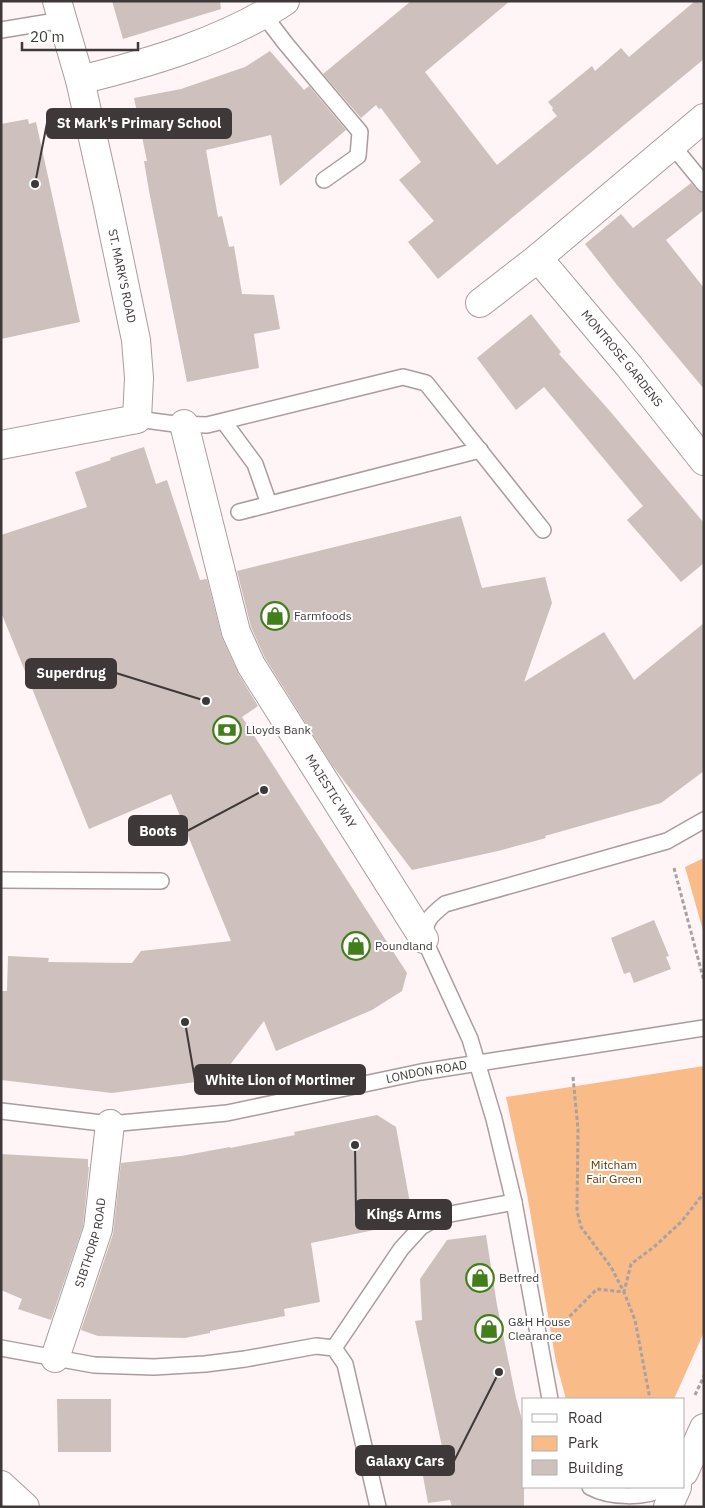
<svg xmlns="http://www.w3.org/2000/svg" width="705" height="1508" font-family="'IBM Plex Sans',sans-serif">
  <rect width="100%" height="100%" fill="#fff5f6"/>
  <path fill="#f9bb88" d="M704 858V934L685 867Z
    M704 1066V1332L674 1399H566L556 1362 527 1194 506 1097Z"/>
  <path fill="#cec0bc" d="M112 1H220L221 9 123 39Z
    M411 1H510L425 72 497 165 557 116 552 110 553 108 548 102 592 66 595 71 621 48 629 57 695 1H704V59L438 279 408 242 434 221 399 180 421 162 381 108 379 109 376 105 361 118 323 74Z
    M270 51 304 90 309 86 346 130 280 186 271 135 206 150 218 217 222 216 229 247 234 246 242 294 274 295 280 329 254 334 259 368 187 382 149 191 144 161H147L134 98 181 89 245 67Z
    M28 119 29 124 36 122 80 322 1 339V124Z
    M691 183 697 190 704 193V210L666 240 704 288V389L617 285 585 244 621 214 633 228Z
    M531 314 561 352 559 354 609 410 704 523V563L681 582 627 520 643 506 544 387 516 410 477 358Z
    M144 447 156 484 167 480 200 580 207 579 222 638 238 673 258 706 242 717 407 973 402 991 372 1010 276 1051 264 1021 219 1079 112 1093 1 1080V991H7L8 956 49 958 48 962 132 963 141 951 231 941 171 794 89 829 1 612V535L87 507 75 472 111 460 110 458Z
    M461 516 482 588 545 577 552 603 524 682 604 632 634 680 704 623V771L661 803 545 836 546 838 498 851 412 870 332 765 265 658 251 627 237 571Z
    M654 920 669 956 666 957 671 969 634 983 630 972 624 974 611 938Z
    M377 1115 396 1127 410 1203 382 1209 384 1228 311 1243 320 1302 284 1309 285 1316 210 1331V1333L185 1338 98 1336 81 1330 113 1234 121 1163 181 1156 230 1147V1148L295 1135 294 1132Z
    M1 1154 88 1159V1167H89L83 1226 51 1320 18 1309 22 1299 1 1290Z
    M486 1235 497 1305 516 1398 524 1427V1507H452L450 1500 428 1503 423 1476 447 1470 415 1321 422 1320 420 1279 447 1240Z
    M57 1399H111V1452H58Z"/>
  <g fill="none" stroke-linecap="round" stroke-linejoin="round">
    <defs>
      <g id="lane">
        <path d="M263 14 286 44 360 132 358 156 324 180"/>
        <path d="M1 30 62 20"/>
        <path d="M672 145 704 184"/>
        <path d="M137 419 175 424 207 425 403 377 426 383 543 530"/>
        <path d="M224 422 255 464 269 504"/>
        <path d="M239 512 480 450"/>
        <path d="M1 880 161 881"/>
        <path id="s1" d="M1 1111 110 1124 227 1113 421 1072 704 1028"/>
        <path d="M1 1348 94 1365 154 1367 205 1364 245 1359 316 1346 334 1348 345 1364 378 1507"/>
        <path d="M334 1348 401 1249 421 1227 440 1216 514 1202"/>
        <path d="M550 1399 514 1202 494 1119 470 1039 424 939C426 919 429 917 445 904L667 841 704 820"/>
        <path d="M590 1487C610 1498 646 1499 666 1487"/>
      </g>
      <g id="street">
        <path d="M80 80C149 63 225 41 285 1"/>
        <path id="s2" d="M538 258 629 366 704 461"/>
        <path d="M480 303 538 258 704 118"/>
        <path id="s3" d="M184 424 236 632 251 665 424 939"/>
        <path id="s4" d="M55 1358 98 1229 110 1124"/>
      </g>
      <path id="secondary" d="M1 445 137 419 139 378 136 340 107 201 80 80 57 1"/>
      <path id="primary" d="M684 1472 704 1428
        M1 1485 25 1507
        M668 1507 677 1487"/>
    </defs>
    <use href="#lane" stroke="#aa9c9d" stroke-width="18"/>
    <use href="#street" stroke="#aa9c9d" stroke-width="30"/>
    <use href="#secondary" stroke="#aa9c9d" stroke-width="30"/>
    <use href="#primary" stroke="#aa9c9d" stroke-width="30"/>
    <path stroke="#a9a1a2" stroke-width="3" stroke-dasharray="4 2.5" stroke-linecap="butt" d="M674 868 704 981
      M573 1077 578 1129 577 1211 581 1227 611 1267 624 1292 635 1320 650 1399
      M565 1321 597 1289 624 1292 631 1264 654 1247 681 1222 704 1193
      M695 1395 704 1376"/>
    <use href="#lane" stroke="#fff" stroke-width="15"/>
    <use href="#street" stroke="#fff" stroke-width="28"/>
    <use href="#secondary" stroke="#fff" stroke-width="28"/>
    <use href="#primary" stroke="#fff" stroke-width="28"/>
  </g>
  <defs>
    <symbol id="shop-ring" viewBox="-11 -11 22 22"><circle r="9.5" fill="#fff" stroke="#427e19" stroke-width="1.5"/><path d="M-5-2.5h2.3a2.7 3.5 0 0 1 5.4 0H5L5.5 6h-11ZM-1.5-2.5h3a1.5 2.3 0 0 0-3 0Z" fill="#427e19"/></symbol>
    <symbol id="bank-ring" viewBox="-11 -11 22 22"><circle r="9.5" fill="#fff" stroke="#427e19" stroke-width="1.5"/><path d="M-6-4H6V4H-6ZM0-2.3a2.3 2.3 0 1 0 0 4.6a2.3 2.3 0 1 0 0-4.6Z" fill="#427e19"/></symbol>
  </defs>
  <g fill-rule="evenodd">
    <use href="#shop-ring" x="259" y="600" width="32" height="32"/>
    <use href="#bank-ring" x="211" y="714" width="32" height="32"/>
    <use href="#shop-ring" x="340" y="930" width="32" height="32"/>
    <use href="#shop-ring" x="464" y="1262" width="32" height="32"/>
    <use href="#shop-ring" x="473" y="1313" width="32" height="32"/>
  </g>
  <g text-anchor="middle" stroke-width="4" stroke-linejoin="round" paint-order="stroke">
    <g font-size="12" fill="#3e3839" stroke="#fff">
      <text transform="translate(122 276) rotate(78)" y="4">ST. MARK'S ROAD</text>
      <text dy="4" stroke="none"><textPath href="#s2" startOffset="131">MONTROSE GARDENS</textPath></text>
      <text dy="4" stroke="none"><textPath href="#s3" startOffset="400">MAJESTIC WAY</textPath></text>
      <text dy="4" stroke="none"><textPath href="#s1" startOffset="431">LONDON ROAD</textPath></text>
      <text dy="4" stroke="none"><textPath href="#s4" startOffset="121">SIBTHORP ROAD</textPath></text>
    </g>
    <g font-size="12" fill="#3e3839" stroke="#fff" text-anchor="start">
      <text x="294" y="620">Farmfoods</text>
      <text x="246" y="734">Lloyds Bank</text>
      <text x="375" y="950">Poundland</text>
      <text x="499" y="1282">Betfred</text>
      <text x="508" y="1326">G&amp;H House<tspan x="508" dy="14">Clearance</tspan></text>
    </g>
    <g font-size="12" fill="#623502" stroke="#fff">
      <text x="614" y="1169">Mitcham<tspan x="614" dy="14">Fair Green</tspan></text>
    </g>
  </g>
  <path fill="none" stroke="#3e3839" stroke-width="2" d="M35 184L47 123M206 701L116 673M264 790L187 831M185 1022L195 1080M355 1145L356 1214M499 1372L454 1461"/>
  <g fill="#3e3839" stroke="#fff" stroke-width="2">
    <circle cx="35" cy="184" r="5"/>
    <circle cx="206" cy="701" r="5"/>
    <circle cx="264" cy="790" r="5"/>
    <circle cx="185" cy="1022" r="5"/>
    <circle cx="355" cy="1145" r="5"/>
    <circle cx="499" cy="1372" r="5"/>
  </g>
  <g fill="#3e3839" stroke="#3e3839" stroke-width="2">
    <rect x="47" y="109" width="184" height="29" rx="5"/>
    <rect x="26" y="659" width="90" height="29" rx="5"/>
    <rect x="129" y="816" width="58" height="29" rx="5"/>
    <rect x="195" y="1065" width="170" height="29" rx="5"/>
    <rect x="356" y="1200" width="95" height="29" rx="5"/>
    <rect x="356" y="1446" width="98" height="29" rx="5"/>
  </g>
  <g font-size="14" text-anchor="middle" font-weight="bold" fill="#fff">
    <text x="139" y="128">St Mark's Primary School</text>
    <text x="71" y="678">Superdrug</text>
    <text x="158" y="836">Boots</text>
    <text x="280" y="1085">White Lion of Mortimer</text>
    <text x="404" y="1219">Kings Arms</text>
    <text x="405" y="1466">Galaxy Cars</text>
  </g>
  <rect width="705" height="1508" fill="none" stroke="#3e3839" stroke-width="5"/>
  <rect x="522" y="1398" width="162" height="90" fill="#ffffff" stroke="#b2afb0"/>
  <rect x="532" y="1414" width="25" height="8" fill="#ffffff" stroke="#b2afb0"/>
  <text x="568" y="1423" font-size="15" fill="#3e3839">Road</text>
  <rect x="532" y="1436" width="25" height="15" fill="#f9bb88" stroke="#b2afb0"/>
  <text x="568" y="1448" font-size="15" fill="#3e3839">Park</text>
  <rect x="532" y="1460" width="25" height="15" fill="#cec0bc" stroke="#b2afb0"/>
  <text x="568" y="1473" font-size="15" fill="#3e3839">Building</text>
  <path d="M22 42v8h116v-8" fill="none" stroke="#3e3839" stroke-width="2.5"/>
  <text x="30" y="42" font-size="15" fill="#3e3839" stroke="#ffffff" stroke-width="4" paint-order="stroke">20 m</text>
</svg>
